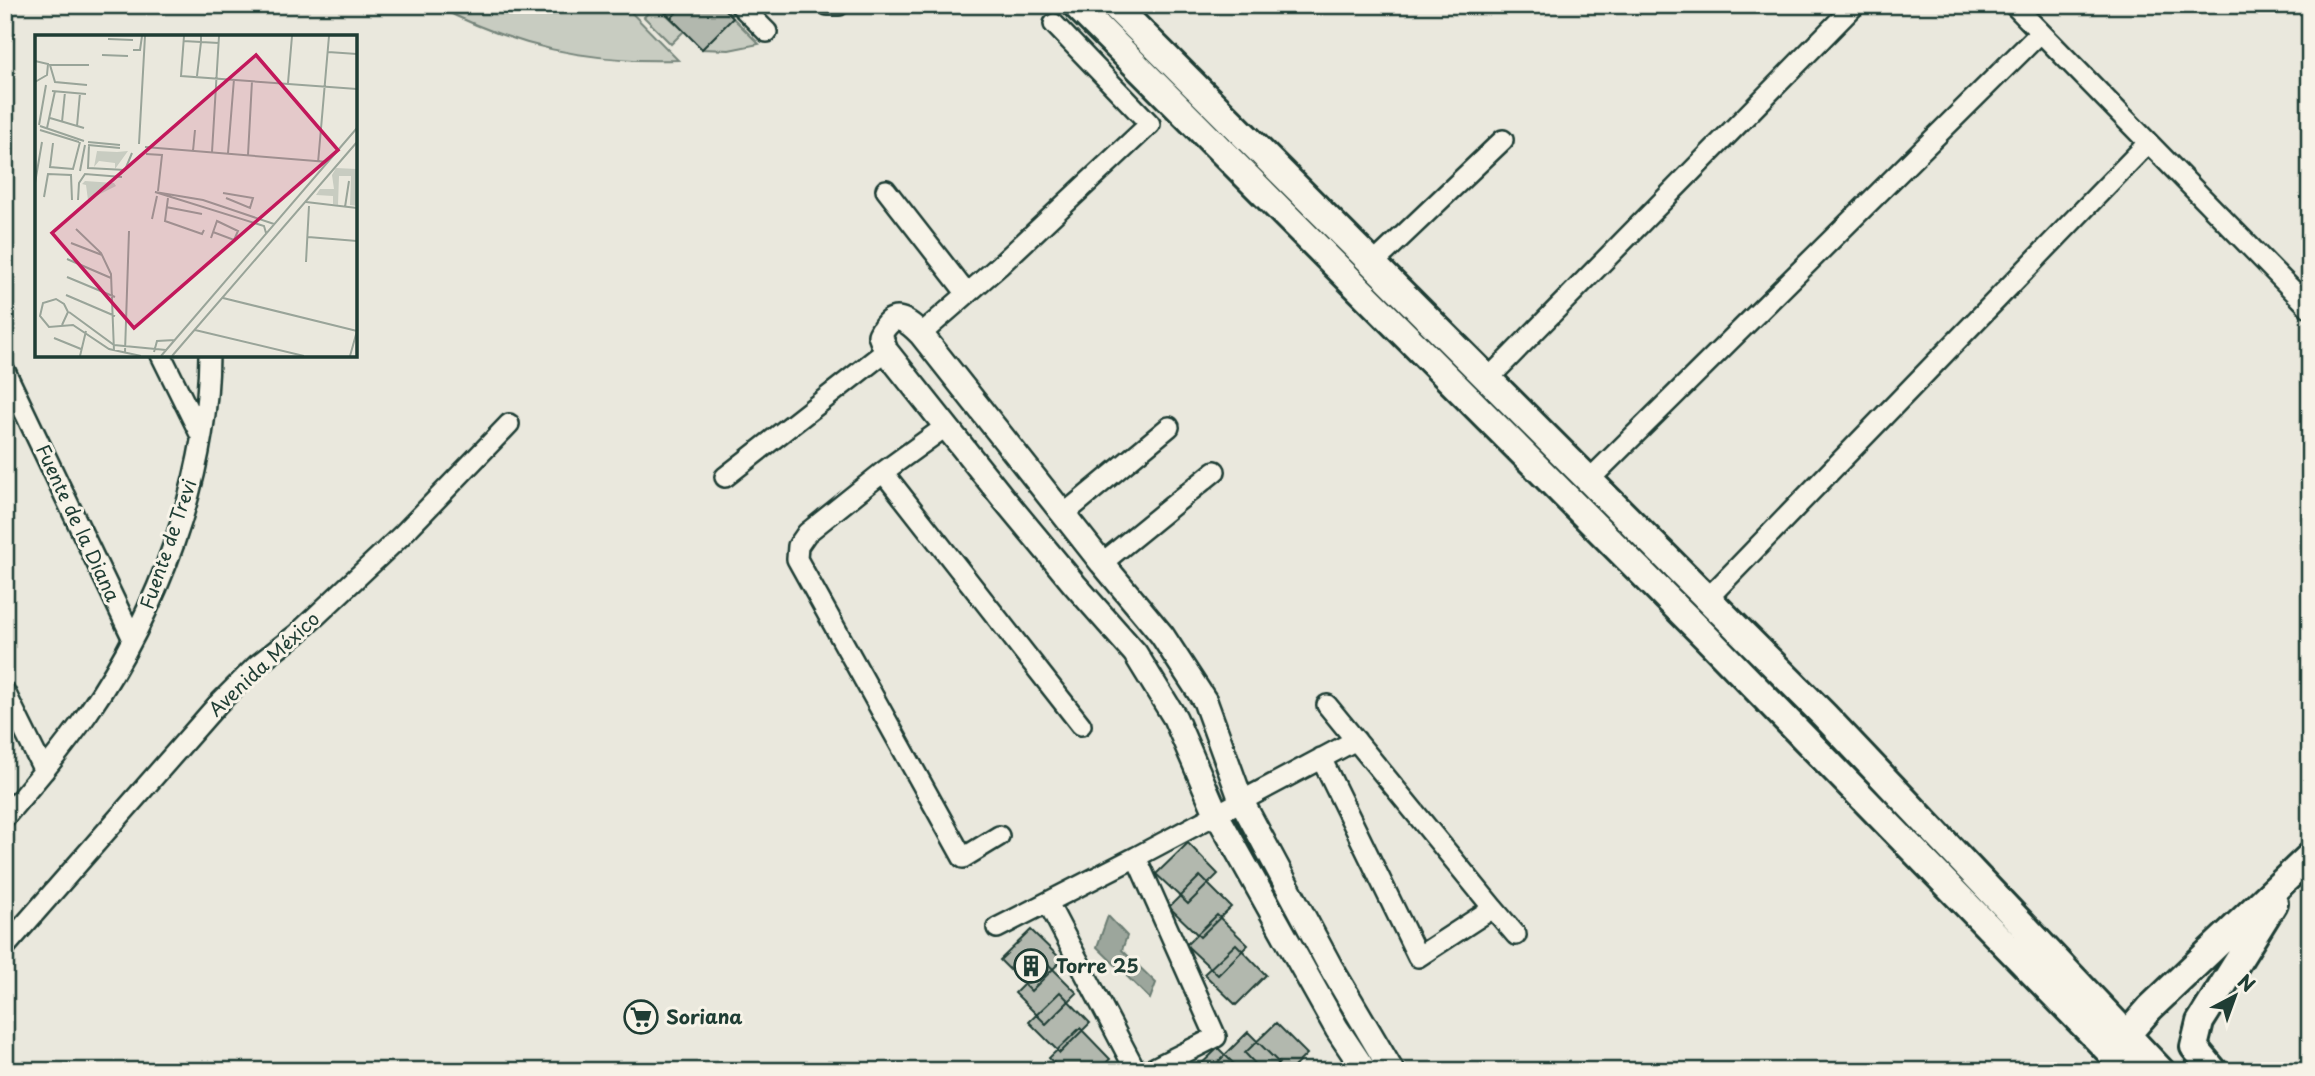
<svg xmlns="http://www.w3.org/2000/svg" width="2315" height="1076" font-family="'Playpen Sans',sans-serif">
  <rect width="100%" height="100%" fill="#eae8dd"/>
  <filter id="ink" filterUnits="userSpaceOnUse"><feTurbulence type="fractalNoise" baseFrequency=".0143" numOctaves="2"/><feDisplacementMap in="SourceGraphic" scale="14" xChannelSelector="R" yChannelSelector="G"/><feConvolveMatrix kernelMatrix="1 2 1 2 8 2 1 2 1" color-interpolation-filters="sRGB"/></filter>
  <g filter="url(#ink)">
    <path fill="#c8ccc1" stroke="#74847a" stroke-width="2" d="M434 5H624L678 60C588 63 514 47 434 5Z
      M656 5 684 31 671 44 644 17Z
      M733 18 759 44 729 50 702 49Z"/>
    <path fill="#9ca69c" stroke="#6a7c72" stroke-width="2" d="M1108 916 1127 936 1122 950 1156 983 1150 999 1097 947Z"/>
    <path fill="#b2b8ae" stroke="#1f3d34" stroke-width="2" d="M658 5H684L671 18Z
      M684 5H720L733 18 702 49 671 18Z
      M1188 843 1218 874 1188 904 1156 874Z
      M1200 876 1231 907 1200 937 1169 907Z
      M1217 915 1248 945 1218 975 1186 945Z
      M1031 930 1062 960 1031 991 1000 960Z
      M1236 944 1266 975 1236 1005 1204 974Z
      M1046 962 1077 993 1046 1024 1015 993Z
      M1060 992 1090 1023 1060 1053 1029 1022Z
      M1276 1023 1307 1054 1290 1071H1262L1245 1053Z
      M1080 1028 1110 1059 1098 1071H1061L1049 1058Z
      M1248 1032 1279 1063 1271 1071H1225L1217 1063Z
      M1218 1048 1241 1071H1194Z"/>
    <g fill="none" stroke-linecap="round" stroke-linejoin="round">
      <defs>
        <path id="minor" d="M740 5 767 32
          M828 5H839
          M2014 5 2310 308
          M886 190 967 294
          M1373 264 1503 140
          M921 334 999 266 1150 124 1054 24
          M161 355 201 436
          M5 371 132 637
          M1488 379 1855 5
          M945 427 883 472 807 533 798 546 797 559 963 858 999 836
          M883 472 1081 725
          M725 477 886 351
          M1589 480 2040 33
          M1064 514 1169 427
          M1102 563 1215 471
          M1708 598 2148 143
          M5 692 44 771
          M1321 758 1418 957 1493 908 1327 705
          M5 817C34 783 63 749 88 713 158 612 208 478 209 355
          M1136 857 1356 740
          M1048 903 1136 1071
          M1493 908 1516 935
          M997 928 1136 857 1216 1037 1148 1071
          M5 947 217 705 257 665 297 634 402 535 509 424"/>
        <path id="tertiary" d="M1365 1071 1337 1029 1216 813 1175 718 1135 653 1075 585 1003 498 886 351 880 335C892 310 905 318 921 334L1102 563 1162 635 1205 701 1241 800 1330 966 1392 1071"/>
        <path id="secondary" d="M1076 5 1707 638 2111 1053 2125 1071
          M1114 5 1824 715 2161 1071
          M2117 1046 2150 1008 2310 856
          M2214 1071 2194 1047 2200 1022 2274 903"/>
      </defs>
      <use href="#minor" stroke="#1f3d34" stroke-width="24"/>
      <use href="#tertiary" stroke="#1f3d34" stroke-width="28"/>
      <use href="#secondary" stroke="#1f3d34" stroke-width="32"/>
      <use href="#minor" stroke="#f7f3e8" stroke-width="19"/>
      <use href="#tertiary" stroke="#f7f3e8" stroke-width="23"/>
      <use href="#secondary" stroke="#f7f3e8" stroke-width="26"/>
    </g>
  </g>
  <defs>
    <symbol id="building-ring" viewBox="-11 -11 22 22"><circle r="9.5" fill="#f7f3e8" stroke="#1f3d34" stroke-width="1.5"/><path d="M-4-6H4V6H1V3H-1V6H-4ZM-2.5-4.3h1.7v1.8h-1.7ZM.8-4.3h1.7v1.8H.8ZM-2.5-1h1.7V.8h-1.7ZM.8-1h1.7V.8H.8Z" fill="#1f3d34"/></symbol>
    <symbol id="supermarket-ring" viewBox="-11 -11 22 22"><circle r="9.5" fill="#f7f3e8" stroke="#1f3d34" stroke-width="1.5"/><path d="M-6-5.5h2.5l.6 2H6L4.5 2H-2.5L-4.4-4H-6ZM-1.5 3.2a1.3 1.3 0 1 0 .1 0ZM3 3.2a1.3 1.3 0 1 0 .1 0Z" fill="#1f3d34"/></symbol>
  </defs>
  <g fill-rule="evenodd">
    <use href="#building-ring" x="1012" y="947" width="38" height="38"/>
    <use href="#supermarket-ring" x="622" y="998" width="38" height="38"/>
  </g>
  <g text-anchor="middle" stroke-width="6" stroke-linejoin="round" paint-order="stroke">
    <g font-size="19" fill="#1f3d34" stroke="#f7f3e8">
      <text transform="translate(78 523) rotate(65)" y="7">Fuente de la Diana</text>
      <text transform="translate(168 544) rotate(-71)" y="7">Fuente de Trevi</text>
      <text transform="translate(264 664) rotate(-43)" y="7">Avenida México</text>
    </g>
    <g font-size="19" font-weight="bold" fill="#1f3d34" stroke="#f7f3e8" text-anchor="start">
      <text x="1056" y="973">Torre 25</text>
      <text x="666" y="1024">Soriana</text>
    </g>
  </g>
  <g transform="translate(35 35)">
    <rect width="322" height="322" fill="#eae8dd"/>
    <path d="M62 116 82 117 93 116 80 134V128L64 126 59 132ZM301 133 322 134V171L315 170 316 141H304L303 170 298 169V161L281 160 285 154H299L297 140ZM50 146 79 148 81 151 53 165 51 150 47 149Z" fill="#c8ccc1"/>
    <path fill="none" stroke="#99a499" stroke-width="2" d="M149 1 146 41 322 54M166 1V7L184 8M73 4 98 5M148 6 166 7 162 41M98 15H105L107 1M293 17 322 19M67 20 93 21M0 26 13 29 12 40 0 47M253 48 257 1M52 50 20 47 15 30H54M17 56 51 59M15 83 49 93M27 87 30 57M4 90 11 50M5 91 49 106M42 91 45 58M12 93 20 56M5 95 44 107M53 107 85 110M18 108 15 132 38 134 45 107M104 109 110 1M53 110 85 113M54 110 53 133 90 135 97 118M110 112 293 127M158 116 160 95M177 117 184 1M193 118 199 44M111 119 127 120 123 156M213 120 217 46M283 128 294 1M45 136 50 110M0 148 7 107M188 158 218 163 215 173 191 163M9 162 13 139 36 140 37 165M133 163 130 186 167 199 169 195M43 165 44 148 50 139 87 142M271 167 322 173M131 172 167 179M310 172 314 146M117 184 122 161M41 194 66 218 76 239 79 316M231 198 229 191 120 157 168 165 239 189M273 202 322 206M176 203 182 186 203 196 199 205 178 197M36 208 67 220M32 224 76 243M271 227 274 171M32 242 80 262M31 260 80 281M188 263 322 296 315 321M34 277 79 310 131 315M27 290 33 277 29 269 21 264 8 268 5 281 14 292 38 290 74 314 106 321M160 295 269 321M19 303 46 314M90 317 94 196M119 317 122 306 140 305M45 321 51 296M126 321 322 93M137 321 322 107"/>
    <path fill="#c2185b" fill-opacity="0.15" stroke="#c2185b" stroke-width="3.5" d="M221 20 303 115 99 293 17 198Z"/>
    <rect width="322" height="322" fill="none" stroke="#1f3d34" stroke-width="3.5"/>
  </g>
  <rect width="2315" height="1076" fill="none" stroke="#f7f3e8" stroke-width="28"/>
  <rect x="14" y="14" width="2287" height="1048" fill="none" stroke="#1f3d34" stroke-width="2.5" filter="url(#ink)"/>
  <g transform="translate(2235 996) rotate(41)" stroke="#f7f3e8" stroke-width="5" paint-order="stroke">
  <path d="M0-5L12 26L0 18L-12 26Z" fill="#1f3d34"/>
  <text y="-10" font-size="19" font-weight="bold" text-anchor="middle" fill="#1f3d34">N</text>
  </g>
</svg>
